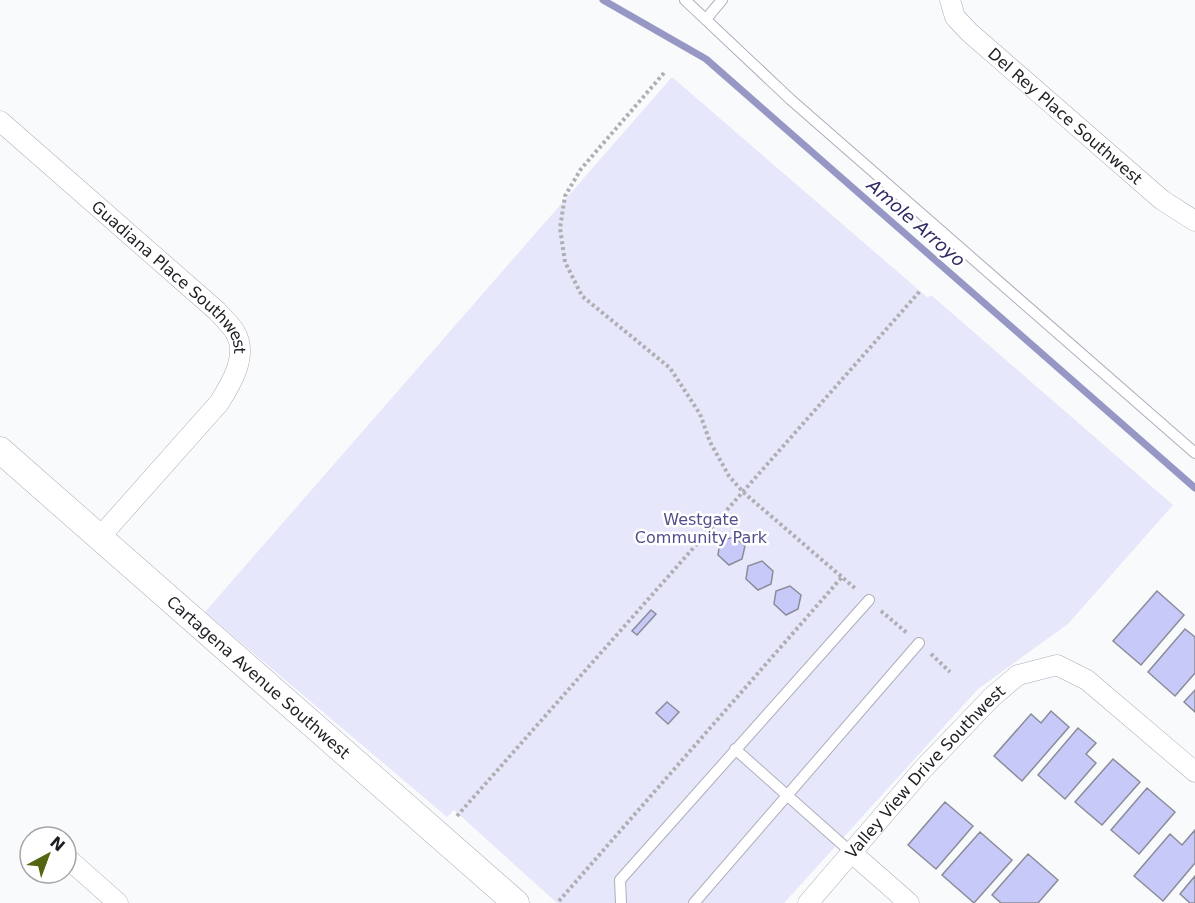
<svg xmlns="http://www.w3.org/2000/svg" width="1195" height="903" font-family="'DejaVu Sans',sans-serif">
  <rect width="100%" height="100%" fill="#f9fafc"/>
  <path fill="#e6e7fa" d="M672 77 928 298 931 295 1173 505 1068 624 978 689 784 903H557L454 810 447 817 205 612Z"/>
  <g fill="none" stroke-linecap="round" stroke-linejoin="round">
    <path stroke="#9697c4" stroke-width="7" d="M603 0 706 59 1195 488"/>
  </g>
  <path fill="#c7c9f9" stroke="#8b8c99" stroke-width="1.5" d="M734 537 745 546 742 559 729 565 718 555 720 541Z
    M762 561 773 571 771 584 758 590 746 579 748 566Z
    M790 586 801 595 798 609 786 615 774 604 776 591Z
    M1157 591 1184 615 1141 665 1113 641Z
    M651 610 656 614 637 635 632 631Z
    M1185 629 1195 637V673L1175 696 1148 672Z
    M1195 690V712L1184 702Z
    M667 702 679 712 668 724 656 713Z
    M1051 711 1069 727 1022 781 994 756 1031 714 1041 723Z
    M1078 728 1096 743 1086 754 1096 763 1065 799 1038 775Z
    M1113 759 1140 782 1102 825 1075 802Z
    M1147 788 1175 812 1139 854 1111 830Z
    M945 802 973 826 936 869 908 845Z
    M1195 830V863L1163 901 1134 876 1170 834 1182 845Z
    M980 832 1012 860 974 903 942 875Z
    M1028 854 1058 880 1038 903H1001L992 895Z
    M1195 876V903H1190L1180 894Z"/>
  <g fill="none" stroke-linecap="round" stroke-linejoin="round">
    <defs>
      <path id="service" d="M685 0 790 99 1195 453
        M706 19 722 0
        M735 749 852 853
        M621 903 620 880 869 600
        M694 903 919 643"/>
      <g id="minor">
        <path id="s1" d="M950 0 955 17 969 32 1162 200 1195 221"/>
        <path id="s2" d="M0 121 217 311C223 318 231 325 235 332 249 355 231 384 219 403L100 537"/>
        <path d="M852 853 909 903"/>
        <path d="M66 857 118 903"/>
        <path id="s3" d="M808 903 923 769 992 697 1018 675 1057 665 1087 680 1195 772"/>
      </g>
      <g id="tertiary">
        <path id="s4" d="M0 450 516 903"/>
      </g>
    </defs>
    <use href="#service" stroke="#adadbb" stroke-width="12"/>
    <use href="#minor" stroke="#adadbb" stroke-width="21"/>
    <use href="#tertiary" stroke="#adadbb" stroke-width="27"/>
    <path stroke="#aeafb2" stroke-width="4" stroke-dasharray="3 3" stroke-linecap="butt" d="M664 73 581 169 565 196 560 228 565 262 582 296 670 368 700 414 710 442 729 476 743 492 857 590
      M881 611 907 633
      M931 654 950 672
      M457 816 920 291
      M559 901 842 577"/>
    <use href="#service" stroke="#fff" stroke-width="10"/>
    <use href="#minor" stroke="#fff" stroke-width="20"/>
    <use href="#tertiary" stroke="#fff" stroke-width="26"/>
  </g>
  <g text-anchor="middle" stroke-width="5" stroke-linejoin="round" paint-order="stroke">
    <g font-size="16" fill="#1e1e23" stroke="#fff">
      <text dy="6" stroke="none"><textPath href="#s1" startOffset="166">Del Rey Place Southwest</textPath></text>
      <text dy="6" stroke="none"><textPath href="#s2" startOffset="232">Guadiana Place Southwest</textPath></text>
      <text dy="6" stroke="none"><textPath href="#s4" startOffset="344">Cartagena Avenue Southwest</textPath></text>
      <text dy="6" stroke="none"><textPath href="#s3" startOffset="176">Valley View Drive Southwest</textPath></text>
    </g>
    <g font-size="16" fill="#514e8b" stroke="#fff">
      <text x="701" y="525">Westgate<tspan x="701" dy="18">Community Park</tspan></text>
    </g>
    <g font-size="18" font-style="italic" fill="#302b64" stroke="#fff">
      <text transform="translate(916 223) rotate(41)" y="6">Amole Arroyo</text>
    </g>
  </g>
  <g transform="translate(48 855) rotate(41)"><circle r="28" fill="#ffffff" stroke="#a5a5a7" stroke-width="1.5"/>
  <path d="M0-4.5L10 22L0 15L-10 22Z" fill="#526511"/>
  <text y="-9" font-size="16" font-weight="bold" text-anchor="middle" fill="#1e1e23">N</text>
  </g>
</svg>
